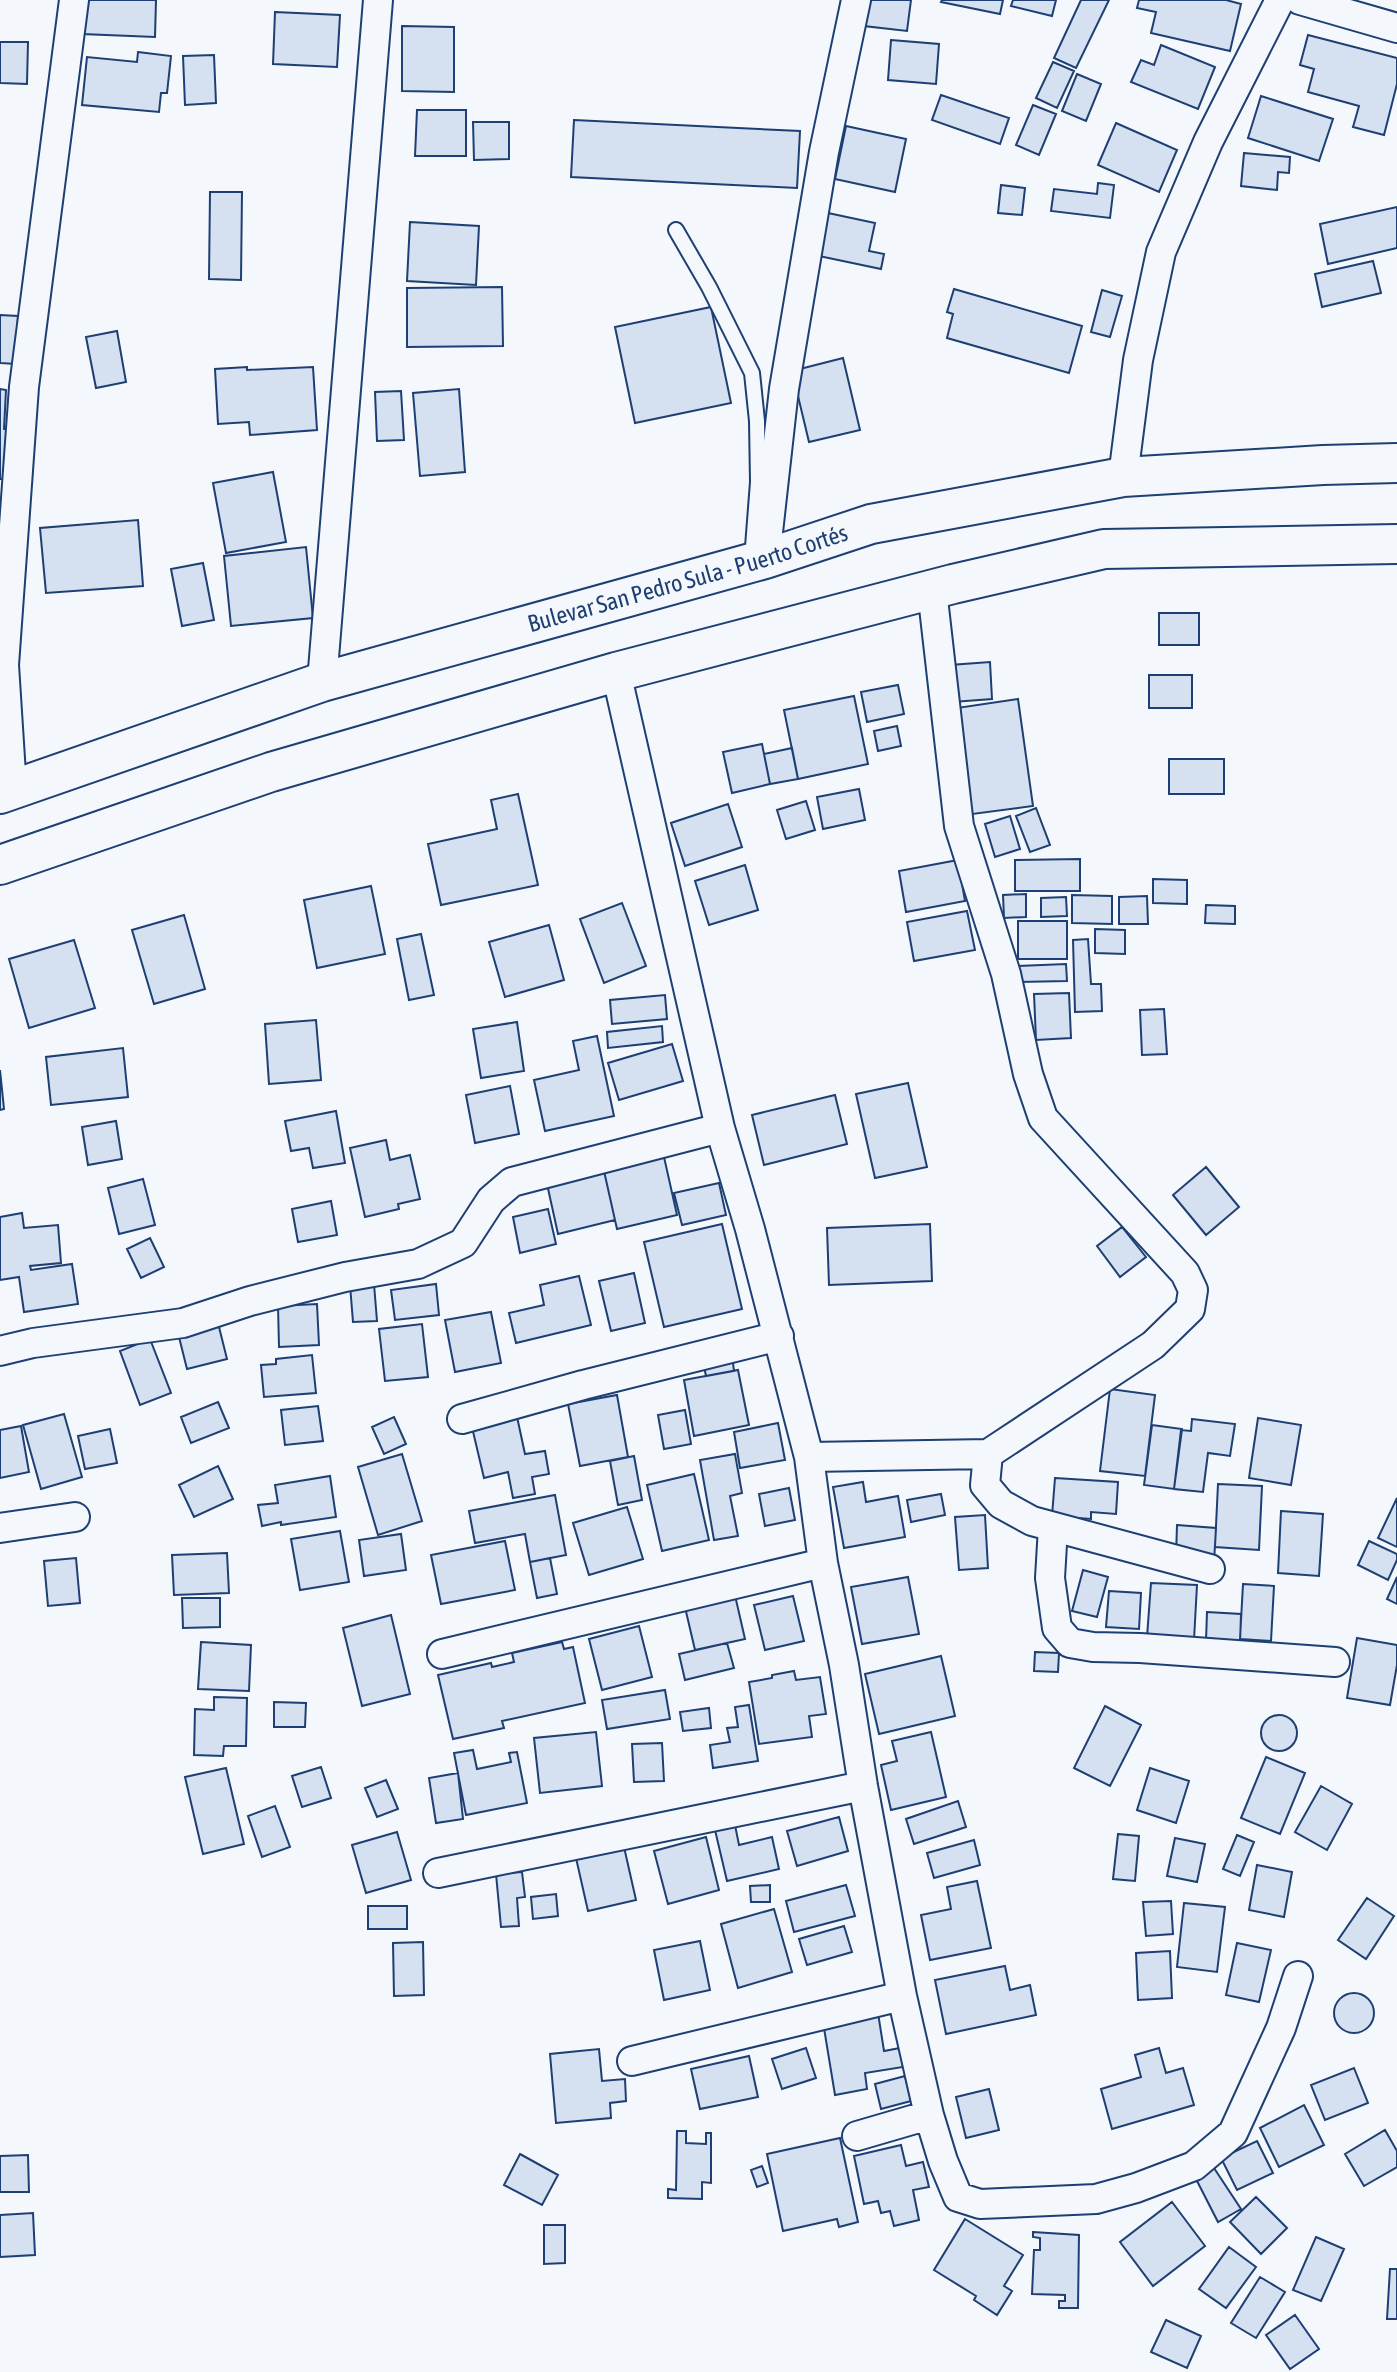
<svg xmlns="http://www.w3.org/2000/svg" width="1397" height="2372" font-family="'Asap Condensed',sans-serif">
  <rect width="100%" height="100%" fill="#f4f7fb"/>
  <path fill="#d5e0f0" stroke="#1d3f73" stroke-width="2" d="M83 0H156L155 37 82 34Z
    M867 0H911L907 31 864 26Z
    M942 0H1003L1000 14 941 2Z
    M1013 0H1056L1052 16 1011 6Z
    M1081 0H1109L1076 68 1054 58Z
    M1139 0H1226L1241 4 1230 51 1151 33 1156 12 1137 8Z
    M275 12 340 15 337 67 273 64Z
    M402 26 454 27V92L402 91Z
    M1308 35 1397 58V84L1384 135 1353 127 1359 106 1308 92 1314 69 1300 65Z
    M891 40 939 44 936 84 888 80Z
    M0 42H28L27 84 0 83Z
    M1161 45 1215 67 1198 109 1131 82 1141 60 1154 65Z
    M138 52 171 56 167 93H161L159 112 82 105 87 57 137 62Z
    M214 55 216 103 185 105 183 56Z
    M1053 62 1074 71 1057 108 1036 98Z
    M1077 74 1101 84 1086 121 1062 111Z
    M941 95 1009 118 1000 144 932 120Z
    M1261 96 1333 119 1319 161 1248 138Z
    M1033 105 1056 114 1039 155 1016 145Z
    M417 110H466V156H415Z
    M574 120 800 131 797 188 571 177Z
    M473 122H509V159L474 160Z
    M1116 123 1177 150 1159 192 1098 165Z
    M846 126 906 139 895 192 835 179Z
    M1244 153 1290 157 1289 173 1278 172 1277 190 1241 186Z
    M1098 183 1114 185 1110 218 1051 211 1054 189 1097 194Z
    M1001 185 1025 188 1022 215 998 213Z
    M210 192H242L241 280 209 279Z
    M1397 207V248L1328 264 1320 224Z
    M828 213 875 223 869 251 884 254 881 269 819 256Z
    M410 222 479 226 476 285 407 281Z
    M1373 261 1381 293 1322 307 1315 274Z
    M502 287 503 346 407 347V288Z
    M954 289 1082 326 1069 373 947 338 953 314 947 312Z
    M1102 290 1122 296 1110 337 1091 332Z
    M711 307 731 403 635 423 615 327Z
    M0 315 18 316 16 364 0 363Z
    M117 331 126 382 96 388 86 337Z
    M843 358 860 430 809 442 792 371Z
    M247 367V370L313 367 317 430 250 435 249 422 218 424 215 369Z
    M0 389 6 390 4 429 11 430 8 479H0Z
    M459 389 465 472 420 476 413 393Z
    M401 391 404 440 377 441 375 392Z
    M273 472 286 542 226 553 213 483Z
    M138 520 143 586 46 593 40 528Z
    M306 547 313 618 231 626 224 556Z
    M203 563 214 620 182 626 171 569Z
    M1159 613H1199V645H1159Z
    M990 662 992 699 953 702 950 665Z
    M1149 675H1192V708H1149Z
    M898 685 904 714 867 722 861 692Z
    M854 696 868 764 798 779 784 710Z
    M1018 699 1033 806 965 815 950 709Z
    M897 726 901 746 878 751 874 731Z
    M762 744 770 784 732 793 723 752Z
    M792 748 798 779 770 784 764 754Z
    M1169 759H1224V794H1169Z
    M859 789 865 820 823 829 817 797Z
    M518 794 538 885 441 905 428 844 497 829 491 800Z
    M806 801 815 830 786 839 777 810Z
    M728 804 742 847 685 866 671 823Z
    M1036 808 1050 845 1030 852 1016 816Z
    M1010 816 1020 849 995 857 985 824Z
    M1080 859V891H1015V860Z
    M958 860 965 901 906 912 899 871Z
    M745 865 758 910 709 925 695 881Z
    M1153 879 1187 880V904L1153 903Z
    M371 886 385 954 317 968 304 900Z
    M1026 894V917L1004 918 1003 895Z
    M1072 895 1112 896V924L1072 923Z
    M1147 896 1148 924H1119V897Z
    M1066 897 1067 916 1041 917V898Z
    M622 903 646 966 604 983 580 919Z
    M1206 905 1235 906V924L1205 923Z
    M967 911 975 950 914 961 907 922Z
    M184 915 205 989 154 1004 132 930Z
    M1018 921H1067V959H1018Z
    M549 925 564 980 505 997 489 942Z
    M1095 929 1125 930V954L1095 953Z
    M421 934 434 995 409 1000 397 939Z
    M1088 939 1091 984H1101L1102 1011 1075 1012 1073 940Z
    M74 940 95 1008 29 1028 9 959Z
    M1066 964 1067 981 1018 982V966Z
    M1069 993 1071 1038 1036 1040 1034 994Z
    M665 995 667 1019 612 1024 610 1000Z
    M1164 1009 1167 1054 1142 1055 1140 1010Z
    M316 1020 321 1080 269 1084 265 1024Z
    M517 1022 524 1071 481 1078 473 1029Z
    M662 1026 663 1042 608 1048 607 1032Z
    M597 1036 614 1116 545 1131 534 1080 579 1070 573 1041Z
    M672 1044 683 1081 619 1100 608 1063Z
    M123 1048 128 1097 51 1105 46 1057Z
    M0 1070 4 1109 0 1110Z
    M908 1083 927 1167 875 1178 856 1094Z
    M510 1086 519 1134 475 1143 466 1095Z
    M835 1095 847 1144 764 1165 752 1115Z
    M336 1111 345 1163 313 1168 309 1148 291 1151 285 1121Z
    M116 1121 122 1159 88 1165 82 1127Z
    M386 1140 390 1160 410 1155 420 1199 398 1204 399 1209 365 1217 350 1148Z
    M664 1157 677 1215 617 1229 604 1171Z
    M1206 1167 1239 1207 1206 1235 1173 1195Z
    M604 1171 615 1220 558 1234 547 1184Z
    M143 1179 155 1225 119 1234 108 1188Z
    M719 1183 726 1215 682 1225 674 1193Z
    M331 1201 337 1235 298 1242 292 1209Z
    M548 1209 556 1244 520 1253 513 1217Z
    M22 1213 24 1228 58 1225 61 1263 30 1266 31 1270 72 1264 78 1304 24 1312 19 1277 0 1280V1217Z
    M722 1224 742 1309 664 1327 644 1242Z
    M930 1224 932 1281 829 1285 827 1228Z
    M1122 1227 1146 1257 1120 1277 1097 1246Z
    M150 1238 164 1267 141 1278 127 1249Z
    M634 1273 645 1323 611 1331 599 1281Z
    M579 1276 591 1325 516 1343 509 1313 544 1305 540 1285Z
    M374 1284 377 1321 353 1322 350 1285Z
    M436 1284 439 1315 395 1320 391 1290Z
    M317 1304 319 1345 279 1347 278 1306Z
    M491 1312 501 1363 455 1372 445 1320Z
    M218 1323 227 1359 187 1369 178 1333Z
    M422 1324 428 1377 385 1381 379 1329Z
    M150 1339 171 1393 140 1405 120 1351Z
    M312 1355 316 1393 264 1397 261 1365 276 1364V1359Z
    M732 1355 734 1371 706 1376 703 1362Z
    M738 1370 749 1425 694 1436 684 1380Z
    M1110 1389 1155 1395 1145 1476 1100 1471Z
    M617 1395 628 1457 580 1466 568 1404Z
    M218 1402 229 1428 191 1443 181 1417Z
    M318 1406 323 1441 285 1445 281 1410Z
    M685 1410 691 1444 664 1449 658 1415Z
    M516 1412 525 1454 545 1451 549 1474 532 1477 535 1494 513 1498 508 1472 484 1478 471 1423Z
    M64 1414 82 1477 41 1489 23 1425Z
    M394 1417 406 1444 384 1454 372 1427Z
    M1258 1418 1301 1425 1291 1485 1249 1478Z
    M1192 1419 1235 1424 1230 1456 1208 1453 1203 1492 1174 1489 1181 1430 1191 1431Z
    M778 1423 785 1460 740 1468 734 1432Z
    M1152 1425 1182 1429 1174 1489 1144 1485Z
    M21 1426 29 1472 0 1478V1430Z
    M110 1429 117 1463 85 1469 78 1436Z
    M402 1454 422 1521 378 1535 358 1467Z
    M735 1454 742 1493 730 1496 738 1536 714 1540 700 1460Z
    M634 1456 642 1500 618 1505 610 1461Z
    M218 1466 233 1499 194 1517 179 1485Z
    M694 1474 709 1540 662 1551 647 1485Z
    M330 1476 336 1517 281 1525V1522L262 1526 258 1505 278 1503 275 1485Z
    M1055 1478 1118 1482 1116 1514 1091 1512V1519L1052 1516Z
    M863 1482 866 1502 898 1496 905 1537 844 1548 833 1487Z
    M1218 1484 1262 1486 1259 1550 1215 1547Z
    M789 1488 795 1520 765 1526 759 1494Z
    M941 1494 945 1515 911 1522 907 1500Z
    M555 1495 566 1555 530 1562 525 1534 475 1543 469 1511Z
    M1397 1498V1547L1378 1538Z
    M627 1507 643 1559 589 1575 573 1523Z
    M1281 1511 1323 1514 1319 1576 1278 1573Z
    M985 1515 988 1568 959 1570 955 1517Z
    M1177 1525 1216 1528 1214 1562 1176 1556Z
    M340 1531 349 1582 300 1590 291 1539Z
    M401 1534 406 1570 364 1576 359 1540Z
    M505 1541 515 1590 441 1604 431 1555Z
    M1369 1541 1397 1554V1560L1388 1580 1358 1565Z
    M227 1553 229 1593 174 1595 172 1555Z
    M76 1558 80 1603 48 1606 44 1561Z
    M550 1558 557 1594 537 1598 530 1562Z
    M1083 1570 1108 1577 1097 1617 1072 1611Z
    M908 1577 919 1634 862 1644 851 1587Z
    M1397 1577V1604L1387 1599Z
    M1151 1583 1197 1585 1194 1640 1147 1637Z
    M1243 1584 1274 1586 1271 1641 1240 1639Z
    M734 1591 745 1639 695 1650 684 1603Z
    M1109 1591 1141 1593 1139 1629 1106 1627Z
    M793 1596 804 1641 765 1650 754 1605Z
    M182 1598H220V1627L183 1628Z
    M1207 1612 1241 1614 1240 1643 1206 1641Z
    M391 1615 410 1694 362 1706 343 1628Z
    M639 1626 652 1677 602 1690 589 1639Z
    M1357 1638 1397 1645V1665L1390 1705 1347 1698Z
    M201 1642 251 1645 249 1691 198 1689Z
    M562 1642 564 1649 573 1647 585 1703 502 1721 504 1728 453 1739 438 1675 491 1663 492 1667 514 1662 512 1653Z
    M727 1643 734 1668 685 1680 679 1654Z
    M1035 1652 1059 1653 1058 1672 1034 1671Z
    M941 1656 955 1716 879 1734 865 1674Z
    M794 1671 796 1680 820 1677 826 1714 809 1716 812 1737 759 1744 749 1682 772 1678V1675Z
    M665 1690 670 1719 607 1729 602 1700Z
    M214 1697 247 1698 246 1746H224L223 1756 194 1755 195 1709 214 1710Z
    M274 1702 306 1703 305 1727H274Z
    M749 1705 758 1761 713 1768 710 1745 730 1742 727 1728 738 1727 735 1707Z
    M1105 1706 1141 1725 1110 1786 1074 1768Z
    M709 1708 711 1728 683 1731 680 1712Z
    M1261 1733a18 18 0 1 1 36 0a18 18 0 1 1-36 0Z
    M596 1732 602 1786 540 1793 534 1738Z
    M931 1732 946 1797 891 1810 881 1765 897 1761 892 1741Z
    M662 1743 664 1781 634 1782 632 1744Z
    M473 1750 477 1769 511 1762 509 1753 517 1752 527 1803 466 1815 454 1753Z
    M1266 1757 1305 1773 1280 1834 1241 1818Z
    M321 1767 331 1798 302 1807 292 1776Z
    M226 1768 244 1844 203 1854 185 1777Z
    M1150 1768 1189 1781 1176 1823 1137 1810Z
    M458 1773 463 1819 436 1823 429 1778Z
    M386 1780 398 1809 377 1817 365 1788Z
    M1321 1786 1352 1804 1327 1850 1295 1832Z
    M958 1801 966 1827 914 1844 906 1819Z
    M275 1806 290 1847 262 1857 248 1816Z
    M839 1817 848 1851 797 1866 787 1831Z
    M735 1825 739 1845 772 1837 779 1869 727 1881 715 1830Z
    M397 1832 411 1880 366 1893 352 1845Z
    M1118 1834 1139 1836 1135 1881 1113 1879Z
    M1237 1835 1254 1842 1240 1876 1223 1869Z
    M706 1837 719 1890 668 1904 654 1851Z
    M1175 1838 1205 1844 1197 1882 1167 1876Z
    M974 1840 980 1865 934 1878 927 1853Z
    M624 1847 636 1900 588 1911 576 1858Z
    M1257 1865 1292 1872 1284 1917 1249 1910Z
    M522 1872 525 1897 517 1898 519 1926 501 1927 496 1874Z
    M977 1881 991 1948 930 1960 921 1915 951 1909 947 1887Z
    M770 1885V1902H751L750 1886Z
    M846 1885 855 1916 794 1932 786 1901Z
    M556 1894 558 1916 533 1919 531 1897Z
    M1367 1898 1394 1916 1366 1959 1338 1940Z
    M1171 1901 1173 1934 1146 1936 1143 1902Z
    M1184 1903 1225 1907 1217 1972 1177 1967Z
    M368 1906H407V1929H368Z
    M774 1909 792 1972 738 1988 721 1924Z
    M844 1926 852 1952 807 1965 799 1939Z
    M700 1941 710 1990 664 2000 654 1950Z
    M423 1942 424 1995 394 1996 393 1943Z
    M1237 1943 1271 1950 1259 2002 1226 1995Z
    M1170 1951 1172 1998 1138 2000 1136 1953Z
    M1005 1966 1010 1990 1030 1985 1036 2015 946 2034 935 1980Z
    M1334 2013a20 20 0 1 1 40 0a20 20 0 1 1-40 0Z
    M878 2013 884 2051 900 2048 903 2067 865 2073 867 2089 835 2095 823 2022Z
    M806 2048 816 2078 782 2089 772 2059Z
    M1159 2048 1166 2073 1183 2068 1194 2105 1112 2129 1101 2089 1141 2077 1135 2055Z
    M599 2049 602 2081 625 2079 626 2101 610 2103 611 2118 556 2123 550 2054Z
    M749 2056 758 2097 700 2109 691 2069Z
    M1354 2068 1368 2103 1325 2120 1311 2085Z
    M905 2076 911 2101 881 2109 875 2084Z
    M989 2089 999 2130 966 2138 956 2097Z
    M1304 2105 1324 2145 1279 2167 1260 2128Z
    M1385 2130 1397 2151V2167L1364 2186 1345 2154Z
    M677 2131H686V2143L706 2144V2133H711V2183L702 2182V2199L668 2198V2189L676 2190Z
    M840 2138 858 2222 839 2227 837 2219 783 2231 767 2154Z
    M1257 2141 1273 2173 1237 2190 1221 2158Z
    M901 2145 906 2166 923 2162 929 2187 913 2190 919 2220 894 2226 890 2211 881 2213 878 2201 864 2204 854 2156Z
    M520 2154 558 2175 542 2205 504 2185Z
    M28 2155 29 2192H0V2156Z
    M1212 2165 1241 2209 1218 2222 1195 2177Z
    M762 2166 768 2183 757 2187 751 2170Z
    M1256 2197 1287 2228 1261 2254 1230 2222Z
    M1172 2202 1205 2246 1153 2286 1120 2242Z
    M33 2213 35 2255 0 2257V2215Z
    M965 2219 1023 2255 1004 2286 1012 2291 997 2315 974 2300 976 2296 934 2270Z
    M544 2225H565V2263L544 2264Z
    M1033 2232 1079 2235 1078 2308H1059V2301H1065V2295L1032 2294 1034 2250H1040V2238L1033 2237Z
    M1316 2237 1344 2249 1321 2301 1293 2290Z
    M1229 2247 1256 2267 1226 2308 1199 2289Z
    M1390 2269H1397V2319H1387Z
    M1260 2277 1285 2292 1256 2338 1231 2323Z
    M1295 2315 1319 2349 1290 2369 1266 2335Z
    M1166 2320 1201 2336 1187 2368 1151 2352Z"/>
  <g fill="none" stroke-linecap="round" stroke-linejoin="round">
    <defs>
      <path id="service" d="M676 230 709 287 752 373 757 421 758 482 753 547"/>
      <path id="minor" d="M1300 0 1397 28
        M1123 477 1138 360 1161 252 1208 142 1280 0
        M765 559 784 389 824 152 856 0
        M932 590 959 826 1006 974 1028 1074 1043 1118 1185 1273 1193 1290 1190 1309 1153 1345 988 1454
        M616 672 720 1128 750 1229 809 1457 823 1563 844 1665 863 1786 902 1996 929 2115 943 2161 958 2197 980 2204 1096 2199 1136 2188 1194 2166 1233 2133 1281 2028 1298 1976
        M322 682 378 0
        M12 790 4 665 24 387 74 0
        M0 1351 33 1343 183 1323 250 1301 345 1277 418 1264 463 1243 491 1200 512 1182 720 1128
        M462 1419 583 1385 779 1336
        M809 1457 988 1454 985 1485 1001 1504 1032 1521 1210 1569
        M1053 1527 1050 1578 1057 1628 1070 1643 1093 1647 1140 1648 1335 1662
        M0 1528 75 1517
        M442 1654 823 1563
        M438 1873 863 1786
        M632 2061 902 1996
        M857 2136 929 2115"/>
      <g id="trunk">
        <path id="s1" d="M0 794 322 682 765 559 871 524 1123 477 1323 465 1397 463"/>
        <path d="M0 865 271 772 616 672 953 584 1104 549 1397 544"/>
      </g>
    </defs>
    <use href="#service" stroke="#1d3f73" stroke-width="18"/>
    <use href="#minor" stroke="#1d3f73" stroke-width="32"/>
    <use href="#trunk" stroke="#1d3f73" stroke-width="42"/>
    <use href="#service" stroke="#f4f7fb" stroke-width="14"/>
    <use href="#minor" stroke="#f4f7fb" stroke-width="28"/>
    <use href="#trunk" stroke="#f4f7fb" stroke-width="38"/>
  </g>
  <g text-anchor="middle" stroke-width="5" stroke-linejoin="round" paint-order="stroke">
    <g font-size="24" fill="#1d3f73" stroke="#f4f7fb">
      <text dy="8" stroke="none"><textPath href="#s1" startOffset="721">Bulevar San Pedro Sula - Puerto Cortés</textPath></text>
    </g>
  </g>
</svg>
